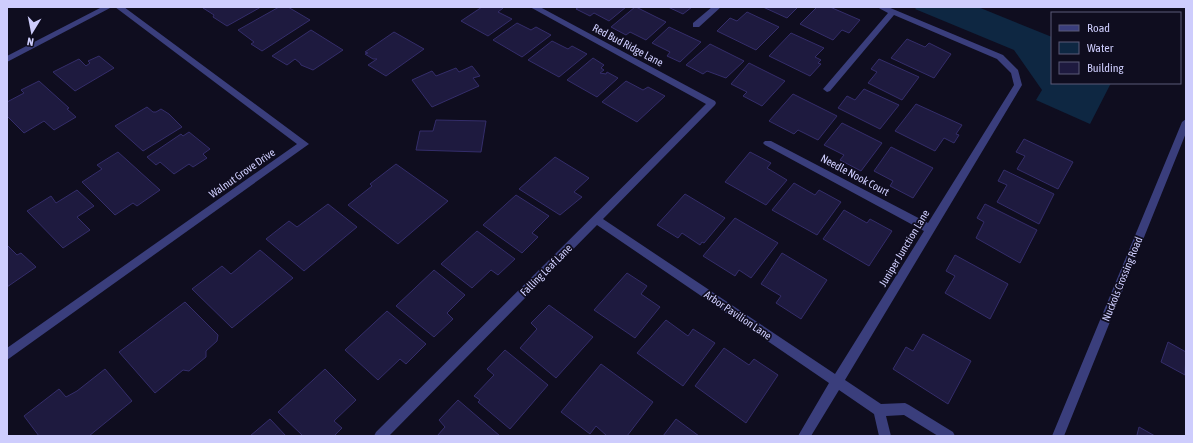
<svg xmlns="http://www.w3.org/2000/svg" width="1193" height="443" font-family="'Asap Condensed',sans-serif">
  <rect width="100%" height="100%" fill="#0f0d1f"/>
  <path fill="#0e2742" d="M917 7H978L1052 37V83H1111L1090 124 1036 100 1042 90 1014 50 915 9Z"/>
  <path fill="#1e1a3f" stroke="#342d6a" d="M204 7H261L227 26 213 17 214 15 203 8Z
    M279 7H288L310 20 262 51 251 44 254 42 238 30Z
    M482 7H501L503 8 498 12 512 19 488 36 461 21Z
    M579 7H626L609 21 594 13 590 16 576 9Z
    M635 7H636L666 22 646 40 630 32 626 35 611 27Z
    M668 7H692L683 14Z
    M763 7H798L787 18Z
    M817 7H830L860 20 849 33 842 30 833 40 800 24Z
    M747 12 779 27 756 50 717 31 730 18 737 21Z
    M517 23 531 30 536 27 551 35 522 57 493 40Z
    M669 27 701 42 680 62 667 56 670 52 652 43Z
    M311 30 343 50 313 70 301 65 300 63 295 59 287 65 272 56Z
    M394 32 424 49 386 76 368 65 377 59H373L365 54 368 53 365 52Z
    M791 33 824 48 815 57 821 60 818 63 821 64 810 76 769 56Z
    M907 39 925 47 929 43 951 54 934 78 891 58Z
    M552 41 568 49 572 46 587 54 559 77 528 60Z
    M710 44 744 61 726 78 707 71 703 74 686 65Z
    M99 56 114 68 75 91 53 72 79 59 86 66 90 63 88 61Z
    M593 58 604 65 601 68 604 70 600 73 606 74 607 72 618 78 597 97 567 80Z
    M879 59 919 77 902 100 868 83 877 72 871 69Z
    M749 63 785 81 762 106 743 96 747 92 731 84Z
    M472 66 480 76 473 78 479 86 432 107 412 80 432 71 436 76 456 68 459 72Z
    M39 81 69 108 67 109 76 117 54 130 44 121 24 133 7 116V102L24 93 21 90Z
    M626 81 643 90 648 87 665 96 637 122 602 102Z
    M864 89 899 105 880 129 838 108 847 96 855 100Z
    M793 94 837 116 818 140 798 130 794 134 769 121Z
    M916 104 962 125 956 134 959 135 954 143 944 138 935 151 895 131Z
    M147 107 153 112H156L161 109 169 114 182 127 143 151 115 126Z
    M436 120 486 121 481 152 416 150 420 131H433Z
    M842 123 882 143 861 171 840 160 844 155 824 145Z
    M189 132 210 149 203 154 207 158 193 167 189 164 174 174 160 162 156 165 147 157 181 134 183 136Z
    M1024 139 1073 162 1058 189 1017 169 1025 156 1016 152Z
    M891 147 933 168 913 198 890 186 893 181 874 171Z
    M118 152 160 190 137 206 133 203 115 215 82 182 102 169 97 165Z
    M750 152 771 163 767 168 787 180 766 205 725 182Z
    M555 157 589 178 574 192 582 197 560 215 519 189Z
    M396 164 448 201 398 244 348 205 372 186 370 184Z
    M1004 170 1054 194 1039 224 997 202 1007 185 998 181Z
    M794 183 815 195 819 190 841 202 817 235 772 210Z
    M77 190 94 206 77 217 90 230 63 248 27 211 51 196 56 203Z
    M685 194 725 218 704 243 702 242 700 245 682 233 678 238 657 225Z
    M516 195 549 216 532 233 538 237 522 253 483 225Z
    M328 204 357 227 304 271 266 239 289 221 297 227Z
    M985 204 1037 230 1020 263 976 238 984 222 977 218Z
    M844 210 867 223 870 219 892 231 869 266 823 239Z
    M735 218 778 243 751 278 739 270 735 276 703 256Z
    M477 231 515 259 498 275 491 270 472 288 441 264Z
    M7 245 17 255 21 253 36 267 7 287Z
    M260 250 293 278 232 328 192 289 222 266 231 274Z
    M782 253 827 280 801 319 776 303 781 296 761 284Z
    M955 255 1008 284 990 319 945 293 955 276 946 271Z
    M434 270 465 295 447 313 453 319 434 337 396 306Z
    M627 273 647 286 641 294 660 307 635 338 594 310Z
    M185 302 218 335 217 341 206 351V357L189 371 183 370 155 393 119 352Z
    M549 305 593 337 556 378 520 348 537 329 531 323Z
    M387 311 426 344 406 364 400 359 378 380 345 350Z
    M666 320 688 336 693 329 715 343 683 386 637 353Z
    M923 334 971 361 948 404 893 369 906 347 913 351Z
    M1168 342 1186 352 1185 375 1161 362Z
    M724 348 749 365 754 359 778 375 746 423 695 386Z
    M505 350 548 385 510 429 478 402 480 400 474 396 494 375 487 369Z
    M601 364 653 402 627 436H607L596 426 590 434 561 412Z
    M105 369 132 401 89 436H39L24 416 59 389 66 397 77 391Z
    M325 369 356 400 334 421 342 428 334 436H303L278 412Z
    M458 400 500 436H437L445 427 439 420Z
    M270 419 286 436H250Z
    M676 419 699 436H663Z
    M1139 427 1155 436H1138L1137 435Z"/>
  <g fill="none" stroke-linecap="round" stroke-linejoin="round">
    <path fill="#3a3e7c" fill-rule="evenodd" d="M102 7H112L7 62V56Z
      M115 7H124L309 144 7 360V348L297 144Z
      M530 7H540L715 101 716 103 715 105 603 219 835 374 924 231 765 145 763 143 765 141H771L928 223 1014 85 1011 73 997 59 894 15 830 91 827 92 823 89 888 13 877 7H888L1003 55 1018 70 1022 85 845 380 881 404 905 403 909 405 953 432 955 436H938L904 415 886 416 891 436H879L874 414 839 390 811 436H798L829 383 597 225 389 436H374L376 432 706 104Z
      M712 7H721L699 27H693V23Z
      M1186 119V133L1064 436H1052L1182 122Z"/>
  </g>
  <g text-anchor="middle" stroke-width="3.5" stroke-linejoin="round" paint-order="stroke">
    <g font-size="11" fill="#cecdfd" stroke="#0f0d1f">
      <text transform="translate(628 45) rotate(28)" y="4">Red Bud Ridge Lane</text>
      <text transform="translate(242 173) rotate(-35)" y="4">Walnut Grove Drive</text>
      <text transform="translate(855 175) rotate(28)" y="4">Needle Nook Court</text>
      <text transform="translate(904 248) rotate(-59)" y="4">Juniper Junction Lane</text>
      <text transform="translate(546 270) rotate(-45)" y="4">Falling Leaf Lane</text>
      <text transform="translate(1122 279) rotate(-68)" y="4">Nuckols Crossing Road</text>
      <text transform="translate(738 315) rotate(34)" y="4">Arbor Pavilion Lane</text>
    </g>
  </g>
  <rect width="1193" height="443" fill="none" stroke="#cecdfd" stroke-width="16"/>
  <rect x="1051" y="12" width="130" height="72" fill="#0f0d1f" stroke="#5b5a78"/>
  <rect x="1059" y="25" width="20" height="6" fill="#3a3e7c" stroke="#5b5a78"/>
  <text x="1087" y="32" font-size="12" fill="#cecdfd">Road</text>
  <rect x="1059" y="42" width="20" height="12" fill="#0e2742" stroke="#5b5a78"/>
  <text x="1087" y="52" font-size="12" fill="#cecdfd">Water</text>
  <rect x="1059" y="62" width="20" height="12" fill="#1e1a3f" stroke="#5b5a78"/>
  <text x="1087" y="72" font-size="12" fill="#cecdfd">Building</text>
  <g transform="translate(32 32) rotate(190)" stroke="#0f0d1f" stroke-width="3" paint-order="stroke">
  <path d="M0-3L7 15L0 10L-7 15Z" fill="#cecdfd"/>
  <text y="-6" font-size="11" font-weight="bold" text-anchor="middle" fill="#cecdfd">N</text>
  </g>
</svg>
